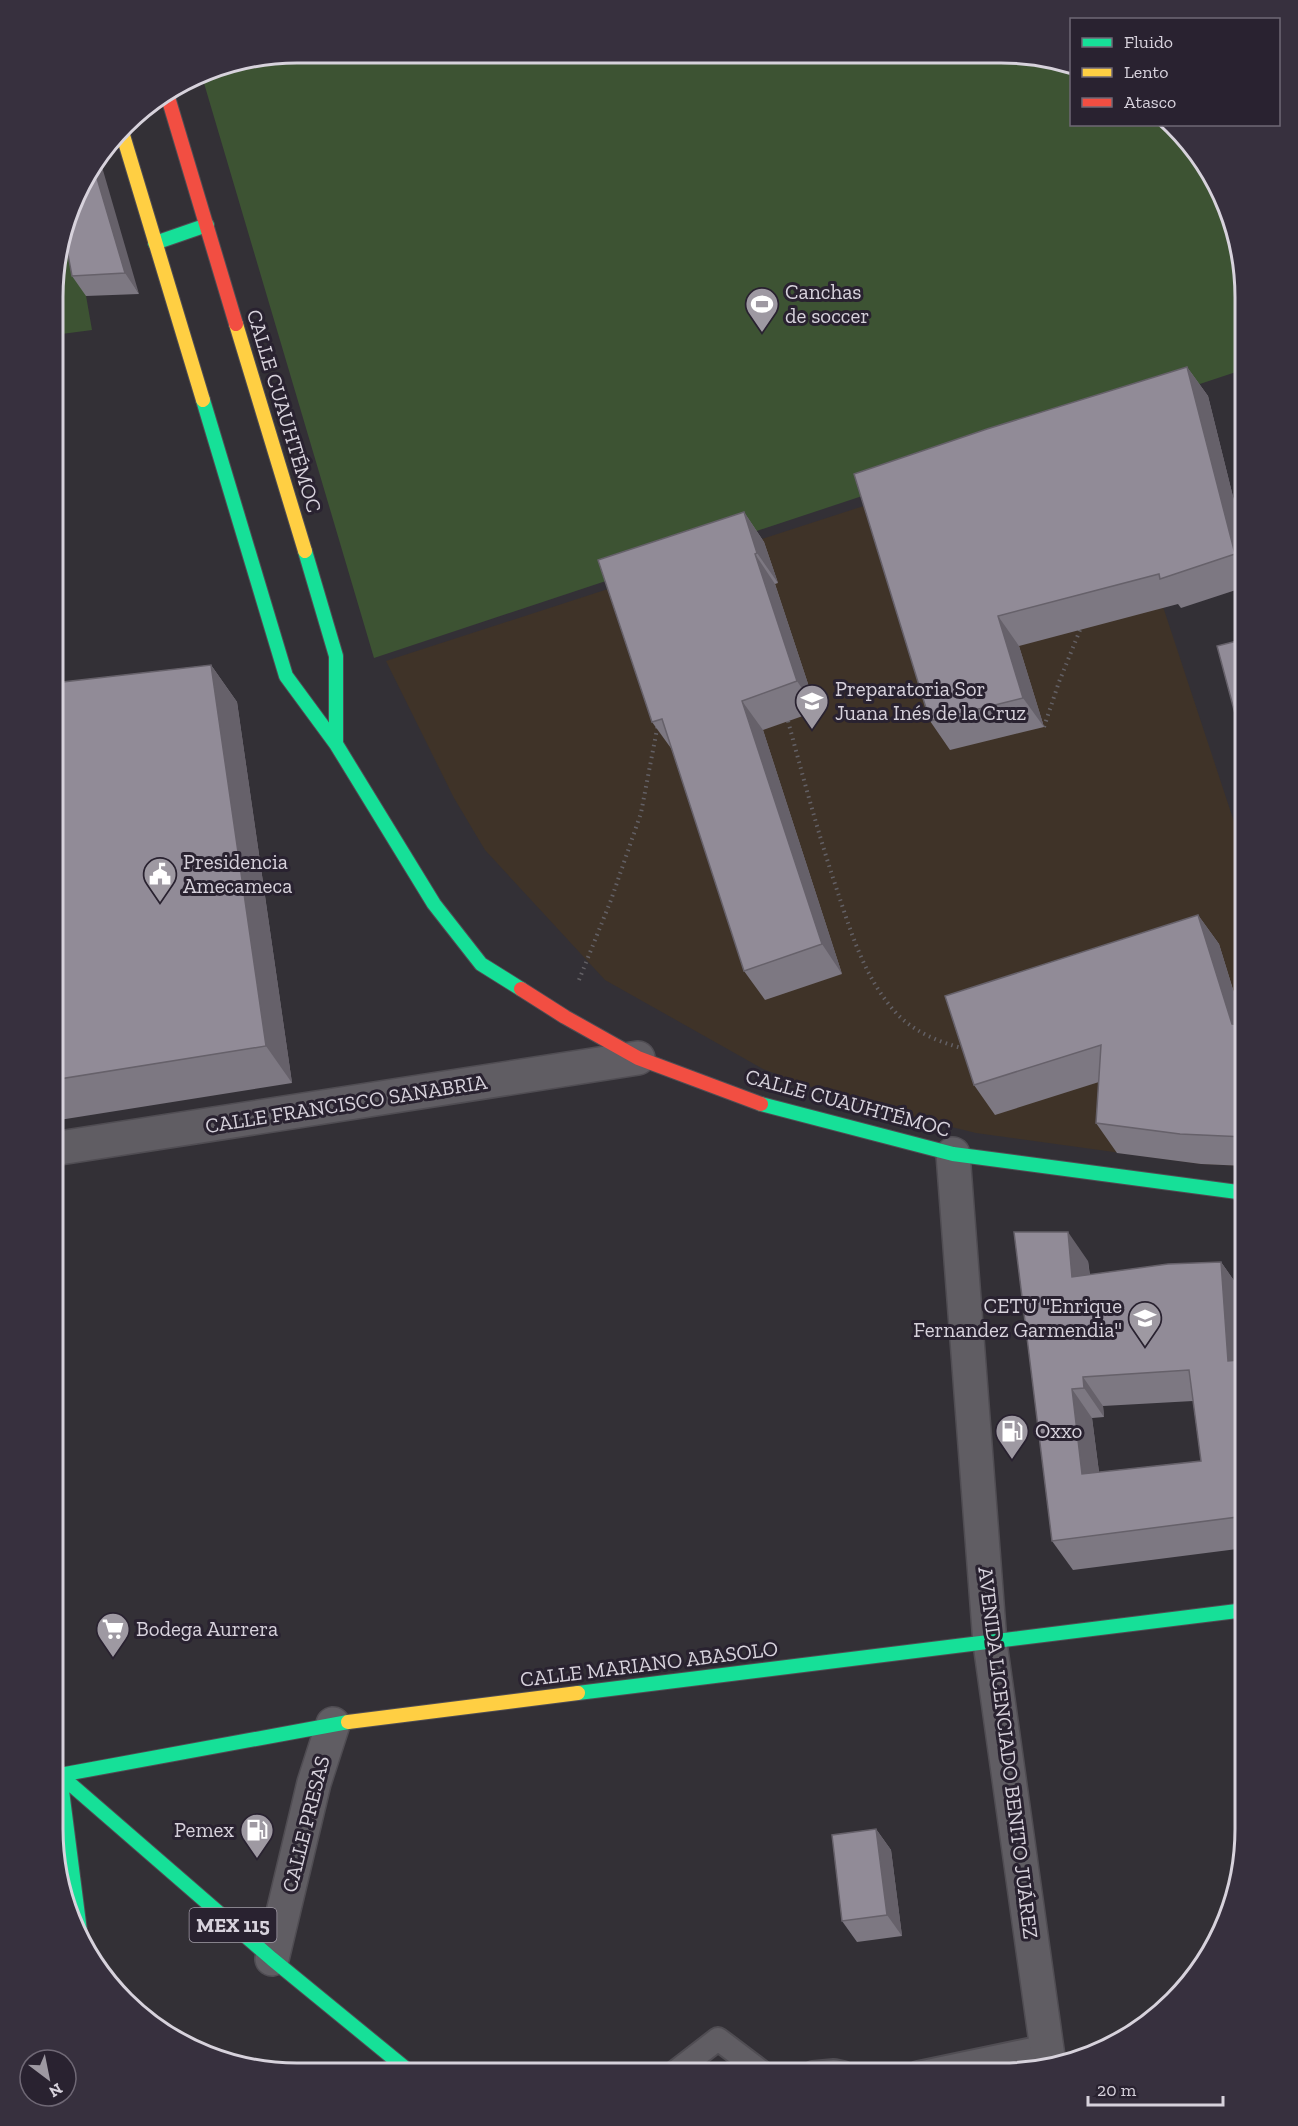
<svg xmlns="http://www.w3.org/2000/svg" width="1298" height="2126" font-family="'Zilla Slab',serif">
  <rect width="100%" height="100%" fill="#333036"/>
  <path fill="#3f3328" d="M1104 428 1245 855V1166L1201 1164 976 1133 855 1103 763 1069 605 980 485 850 454 798 386 661Z"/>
  <path fill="#3d5333" d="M297 53 1033 55 1071 65 1072 124 1171 125 1195 149 1227 204 1245 297V369L374 658 201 73Z
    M71 210 92 330 54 335 55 266Z"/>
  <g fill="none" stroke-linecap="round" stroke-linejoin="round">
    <defs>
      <path id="lane" d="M674 2073 718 2039 763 2073
        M813 2073 834 2071 843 2073
        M918 2073 1047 2046"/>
      <path id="street" d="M53 1149 638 1058
        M953 1154 990 1643 1049 2064
        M272 1959 314 1783 333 1724"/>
      <path id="fast" d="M155 243 207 225
        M203 400 286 676 336 744 434 904 481 964 521 989
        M305 551 336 656V744
        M761 1104 953 1154 1245 1193
        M578 1693 1245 1610
        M53 1760 60 1775 272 1959 410 2072
        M81 1939 60 1775 348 1722"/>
      <path id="slow" d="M122 132 203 400
        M236 324 305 551
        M348 1722 578 1693"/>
      <path id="jam" d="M167 94 236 324
        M521 989 565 1017 638 1058 761 1104"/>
    </defs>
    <use href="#lane" stroke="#504d53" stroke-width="26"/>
    <use href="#street" stroke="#504d53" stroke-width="36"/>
    <use href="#fast" stroke="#504d53" stroke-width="16"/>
    <use href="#slow" stroke="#504d53" stroke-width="16"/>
    <use href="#jam" stroke="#504d53" stroke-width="16"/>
    <path stroke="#636065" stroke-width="4" stroke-dasharray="1.5 4.5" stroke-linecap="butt" d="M788 721C803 777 818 833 836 887 851 932 864 978 897 1014 916 1033 939 1042 965 1049
      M1044 727 1059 682 1080 630
      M579 980 611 900 641 813 658 724"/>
    <use href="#lane" stroke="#605d63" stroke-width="22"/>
    <use href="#street" stroke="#605d63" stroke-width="33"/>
    <use href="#fast" stroke="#16e098" stroke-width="14"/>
    <use href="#slow" stroke="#ffcf43" stroke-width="14"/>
    <use href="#jam" stroke="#f24e42" stroke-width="14"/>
  </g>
  <path fill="#7d7882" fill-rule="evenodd" d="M78 189 139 294 86 296 72 276Z
    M1187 367 1208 396 1245 545V587L1181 608 1178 604 1019 646 1044 727 950 750 930 721 854 474Z
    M744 512 764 542 778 583 775 584 817 711 763 730 842 974 765 1000 744 971 673 751 652 722Z
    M211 665 237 702 292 1083 53 1121 54 683Z
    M1198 915 1219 944 1244 1025H1245V1166L1201 1164 1117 1153 1096 1123 1099 1082 995 1115 974 1085Z
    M1088 1261 1090 1275 1221 1262 1242 1292 1245 1339V1548L1073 1570 1052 1541ZM1193 1401 1201 1461 1099 1472 1092 1418 1104 1417 1103 1406Z
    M876 1829 891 1850 902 1936 857 1942 842 1921Z"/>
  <path fill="#66616a" d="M100 160 139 294 125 273 94 168Z
    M1187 367 1208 396 1245 545V569L1235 554Z
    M744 512 764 542 778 583 757 553Z
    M755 554 775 584 817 711 797 681Z
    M998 616 1019 646 1044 727 1023 698Z
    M211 665 237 702 292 1083 266 1046Z
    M742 701 763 730 842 974 822 944Z
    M1198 915 1219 944 1245 1029 1232 1024Z
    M1068 1232 1088 1261 1093 1306 1072 1277Z
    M1221 1262 1242 1292 1245 1339V1405L1228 1361Z
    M1083 1377 1103 1406 1104 1417 1084 1388Z
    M1072 1389 1092 1418 1103 1504 1082 1474Z
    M876 1829 891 1850 902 1936 887 1915Z"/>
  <path fill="#918b97" stroke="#66616a" stroke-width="1.5" fill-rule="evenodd" d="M94 168 125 273 72 276 64 233 78 189Z
    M1187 367 1235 554 1160 579 1159 574 998 616 1023 698 930 721 854 474 987 429Z
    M744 512 757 553 755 554 797 681 742 701 822 944 744 971 662 719 652 722 598 560Z
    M1245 639V751L1217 646Z
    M211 665 266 1046 53 1080 54 683Z
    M1198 915 1232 1024 1245 1025V1137L1180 1134 1096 1123 1101 1045 974 1085 945 996Z
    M1014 1232H1068L1072 1277 1168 1264 1221 1262 1228 1361 1239 1360 1245 1405V1516L1052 1541ZM1189 1370 1201 1461 1082 1474 1072 1389 1084 1388 1083 1377Z
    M876 1829 887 1915 842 1921 832 1835Z"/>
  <defs>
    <symbol id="stadium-pin" viewBox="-11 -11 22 30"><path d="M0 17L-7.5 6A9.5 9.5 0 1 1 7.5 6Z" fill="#9e99a2" stroke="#292230"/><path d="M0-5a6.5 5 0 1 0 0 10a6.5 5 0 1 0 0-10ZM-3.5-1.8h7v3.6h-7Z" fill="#fff"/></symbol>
    <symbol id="school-pin" viewBox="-11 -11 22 30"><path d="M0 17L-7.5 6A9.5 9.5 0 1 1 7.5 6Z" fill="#9e99a2" stroke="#292230"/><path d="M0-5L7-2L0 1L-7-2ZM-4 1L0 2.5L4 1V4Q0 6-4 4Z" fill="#fff"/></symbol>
    <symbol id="civic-pin" viewBox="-11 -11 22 30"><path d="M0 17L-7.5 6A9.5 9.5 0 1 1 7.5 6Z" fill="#9e99a2" stroke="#292230"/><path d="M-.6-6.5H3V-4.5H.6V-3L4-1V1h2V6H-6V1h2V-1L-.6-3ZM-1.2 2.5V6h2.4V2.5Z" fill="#fff"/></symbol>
    <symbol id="university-pin" viewBox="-11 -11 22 30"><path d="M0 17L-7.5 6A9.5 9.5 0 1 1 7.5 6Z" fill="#9e99a2" stroke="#292230"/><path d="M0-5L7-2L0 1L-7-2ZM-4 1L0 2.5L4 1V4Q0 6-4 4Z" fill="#fff"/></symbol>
    <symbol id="fuel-pin" viewBox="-11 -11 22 30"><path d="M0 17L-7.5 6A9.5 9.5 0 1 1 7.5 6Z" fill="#9e99a2" stroke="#292230"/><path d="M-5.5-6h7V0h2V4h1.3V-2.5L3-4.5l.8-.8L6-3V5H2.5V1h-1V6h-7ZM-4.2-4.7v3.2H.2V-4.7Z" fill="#fff"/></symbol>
    <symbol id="supermarket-pin" viewBox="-11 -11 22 30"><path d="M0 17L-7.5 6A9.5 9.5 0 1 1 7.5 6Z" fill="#9e99a2" stroke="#292230"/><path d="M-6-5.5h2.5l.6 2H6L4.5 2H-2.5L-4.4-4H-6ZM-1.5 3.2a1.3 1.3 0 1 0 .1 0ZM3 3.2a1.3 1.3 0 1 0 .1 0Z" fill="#fff"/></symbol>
  </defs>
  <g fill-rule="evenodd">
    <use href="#stadium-pin" x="743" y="285" width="38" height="52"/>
    <use href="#school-pin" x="793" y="682" width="38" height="52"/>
    <use href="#civic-pin" x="141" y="855" width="38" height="52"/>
    <use href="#university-pin" x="1126" y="1299" width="38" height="52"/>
    <use href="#fuel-pin" x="993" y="1412" width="38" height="52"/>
    <use href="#supermarket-pin" x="94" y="1610" width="38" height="52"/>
    <use href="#fuel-pin" x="238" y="1811" width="38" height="52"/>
  </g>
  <g text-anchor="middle" stroke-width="6" stroke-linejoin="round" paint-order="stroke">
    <rect fill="#292230" stroke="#a39da8" stroke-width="1.5" x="189.5" y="1908" width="87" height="34" rx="4.5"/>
    <g font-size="20" font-weight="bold" fill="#d7d2dc">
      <text x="233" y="1932">MEX 115</text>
    </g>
    <g font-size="21" fill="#d7d2dc" stroke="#292230" text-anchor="start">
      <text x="785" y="299">Canchas<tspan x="785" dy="24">de soccer</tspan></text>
      <text x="835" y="696">Preparatoria Sor<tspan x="835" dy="24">Juana Inés de la Cruz</tspan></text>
      <text x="183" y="869">Presidencia<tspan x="183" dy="24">Amecameca</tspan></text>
      <text x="1122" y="1313" text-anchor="end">CETU "Enrique<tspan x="1122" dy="24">Fernandez Garmendia"</tspan></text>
      <text x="1035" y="1438">Oxxo</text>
      <text x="136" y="1636">Bodega Aurrera</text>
      <text x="234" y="1837" text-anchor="end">Pemex</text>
    </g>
    <g font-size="21" fill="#d7d2dc" stroke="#292230">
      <text transform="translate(284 411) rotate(73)" y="7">CALLE CUAUHTÉMOC</text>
      <text transform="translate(848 1103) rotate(15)" y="7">CALLE CUAUHTÉMOC</text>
      <text transform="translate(346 1104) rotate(-9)" y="7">CALLE FRANCISCO SANABRIA</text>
      <text transform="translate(649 1664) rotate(-7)" y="7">CALLE MARIANO ABASOLO</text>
      <text transform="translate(1008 1753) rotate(83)" y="7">AVENIDA LICENCIADO BENITO JUÁREZ</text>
      <text transform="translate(306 1824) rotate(-76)" y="7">CALLE PRESAS</text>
    </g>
  </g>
  <path d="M0 0H1298V2126H0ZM297 63H1001A234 234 0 0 1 1235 297V1829A234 234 0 0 1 1001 2063H297A234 234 0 0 1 63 1829V297A234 234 0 0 1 297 63Z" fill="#37303e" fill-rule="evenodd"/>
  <path fill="none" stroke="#d7d2dc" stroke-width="3" d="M297 63H1001A234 234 0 0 1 1235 297V1829A234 234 0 0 1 1001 2063H297A234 234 0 0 1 63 1829V297A234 234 0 0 1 297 63Z"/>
  <rect x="1070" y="18" width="210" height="108" fill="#292230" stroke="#6f6875" stroke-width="1.5"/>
  <rect x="1082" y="38" width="30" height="9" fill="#16e098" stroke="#6f6875" stroke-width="1.5"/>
  <text x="1124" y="48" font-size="18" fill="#d7d2dc">Fluido</text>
  <rect x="1082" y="68" width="30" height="9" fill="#ffcf43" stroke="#6f6875" stroke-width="1.5"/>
  <text x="1124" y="78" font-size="18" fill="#d7d2dc">Lento</text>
  <rect x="1082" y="98" width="30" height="9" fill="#f24e42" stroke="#6f6875" stroke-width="1.5"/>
  <text x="1124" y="108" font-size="18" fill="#d7d2dc">Atasco</text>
  <g transform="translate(48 2078) rotate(148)"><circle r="28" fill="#292230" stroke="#6f6875" stroke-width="1.5"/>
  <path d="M0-4.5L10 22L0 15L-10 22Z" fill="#9e99a2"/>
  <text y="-9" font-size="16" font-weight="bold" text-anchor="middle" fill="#d7d2dc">N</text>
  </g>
  <path d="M1088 2096v9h135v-9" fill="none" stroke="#d7d2dc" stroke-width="3"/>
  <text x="1097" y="2096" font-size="18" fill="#d7d2dc" stroke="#292230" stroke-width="4.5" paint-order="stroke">20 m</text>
</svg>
